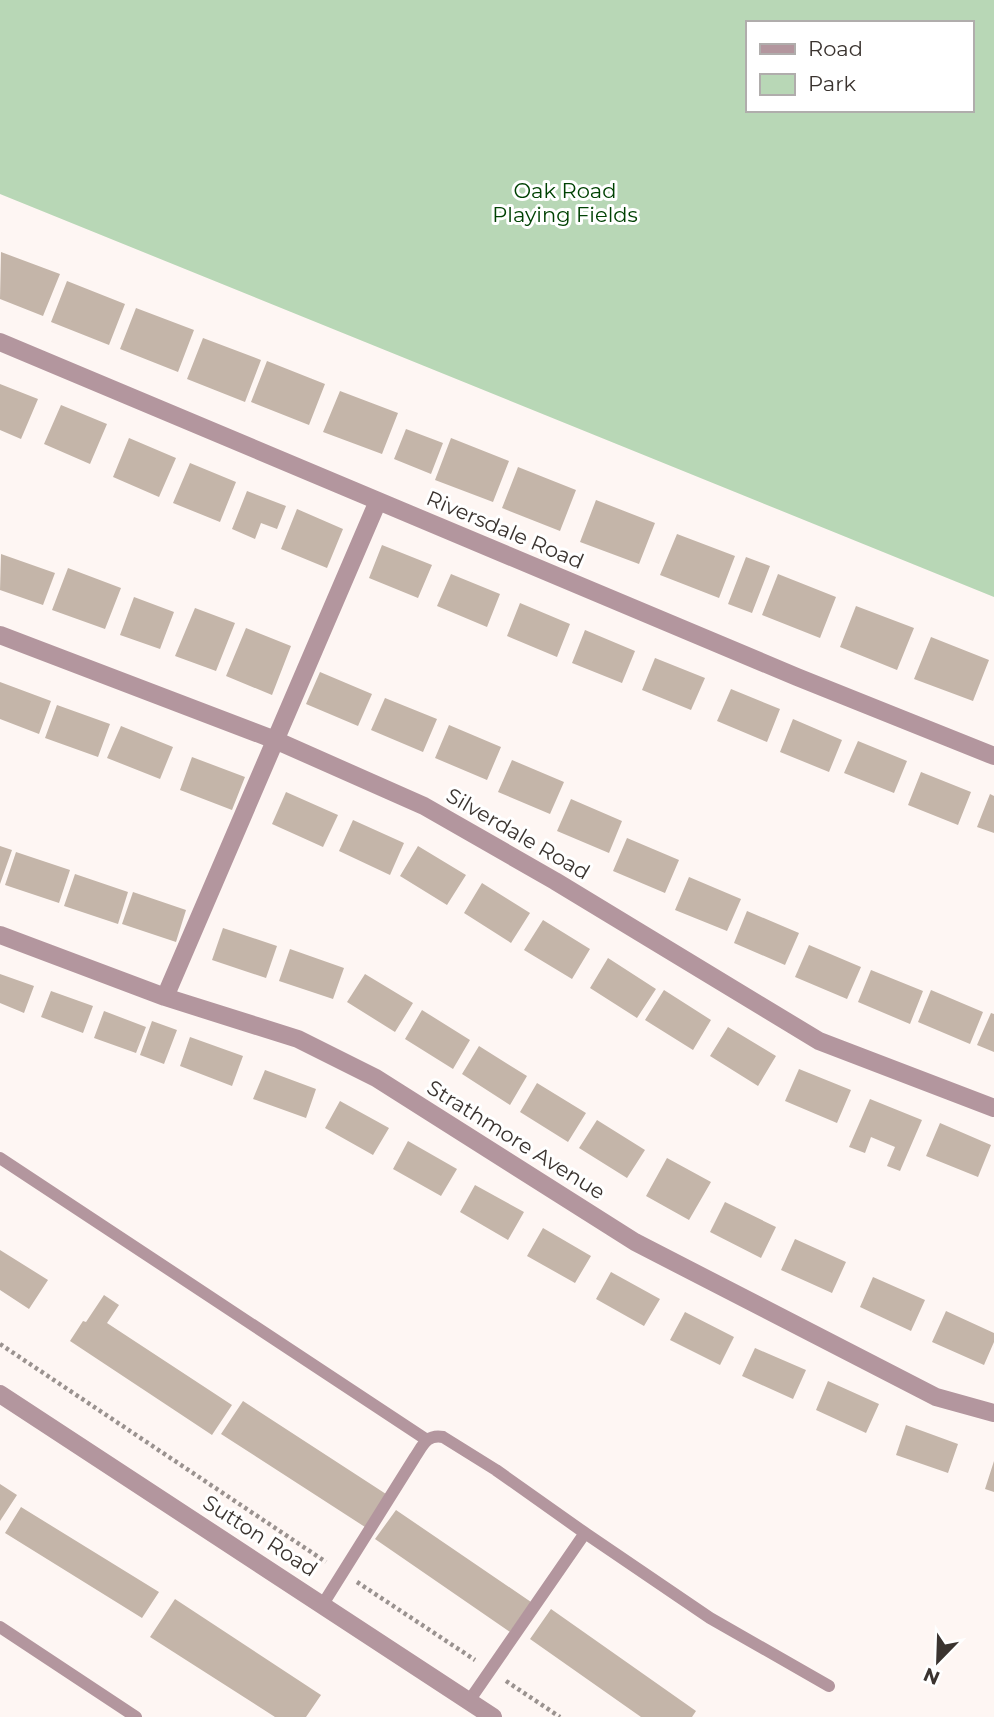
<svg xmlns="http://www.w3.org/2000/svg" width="994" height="1717" font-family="Montserrat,sans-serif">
  <rect width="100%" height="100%" fill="#fef6f3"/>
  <path fill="#b8d7b6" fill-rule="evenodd" d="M0 0H994V597L0 194ZM747 23H971V110H747Z"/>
  <path fill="#c4b5a9" d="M1 252 60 274 43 316 0 299Z
    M67 281 125 304 109 345 51 322Z
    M136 308 194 330 178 372 120 349Z
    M203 338 261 360 245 402 187 379Z
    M267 361 325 384 309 425 251 402Z
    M0 384 38 399 21 439 0 430Z
    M340 391 398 413 382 454 323 432Z
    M61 405 107 424 90 464 44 444Z
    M406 429 443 443 431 474 394 459Z
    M129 438 176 458 159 497 113 477Z
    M451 438 509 461 493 502 435 480Z
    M190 463 236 482 220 522 173 503Z
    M518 467 576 490 560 531 502 508Z
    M247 491 286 506 277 529 261 523 255 539 232 529Z
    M596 500 655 523 639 564 580 542Z
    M297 509 343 529 327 568 281 549Z
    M677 534 735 556 719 598 660 575Z
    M382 545 432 565 418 598 369 578Z
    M1 554 55 573 43 605 0 590Z
    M746 557 770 566 752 613 728 604Z
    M68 568 121 588 105 629 52 610Z
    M451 574 500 594 487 627 437 606Z
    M778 574 836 597 820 638 762 615Z
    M134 597 174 612 160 649 120 635Z
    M520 603 570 624 557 657 507 636Z
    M856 606 914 628 897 670 840 647Z
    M195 608 235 623 216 671 175 656Z
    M246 628 291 646 272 695 226 676Z
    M585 630 635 651 622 683 572 663Z
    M931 637 989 660 973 701 914 679Z
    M655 658 705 678 691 710 642 690Z
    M320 672 372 694 358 726 306 704Z
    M0 682 51 701 39 734 0 719Z
    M731 689 780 709 767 742 717 721Z
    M385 698 437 719 423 752 371 730Z
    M57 705 110 724 98 757 45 738Z
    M793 719 842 740 829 772 780 752Z
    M449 725 501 747 487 780 435 758Z
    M121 726 173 747 160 779 107 758Z
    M858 741 907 761 894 793 844 773Z
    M192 757 245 777 232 810 180 790Z
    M512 760 564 782 550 814 498 792Z
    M921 772 971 792 958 825 908 805Z
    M286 792 338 815 323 847 272 824Z
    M990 794 994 796V833L977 827Z
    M571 799 622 821 609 853 557 831Z
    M353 820 404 843 390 875 339 851Z
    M627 838 679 860 665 893 613 871Z
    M0 846 12 850 0 884Z
    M418 846 466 875 447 905 400 876Z
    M16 852 70 870 59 903 5 885Z
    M75 874 128 892 118 924 64 906Z
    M689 877 741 899 727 931 675 910Z
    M482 883 530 913 511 943 464 913Z
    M133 892 186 910 176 942 122 924Z
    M747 911 799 933 785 965 734 943Z
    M543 920 590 949 572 979 524 950Z
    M223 928 277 946 266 978 212 960Z
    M809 945 861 967 847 999 795 977Z
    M290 949 344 968 333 999 279 981Z
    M608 958 656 989 637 1018 590 988Z
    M871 970 923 991 910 1024 858 1002Z
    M0 974 34 986 24 1013 0 1003Z
    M365 974 413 1003 395 1032 347 1002Z
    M664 990 711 1020 693 1050 645 1020Z
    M931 990 983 1012 970 1044 918 1022Z
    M51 991 93 1006 83 1033 41 1017Z
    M422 1010 470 1040 453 1069 405 1039Z
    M104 1011 146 1027 136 1053 94 1038Z
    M991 1013 994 1014V1052L977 1045Z
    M152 1021 177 1030 164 1064 140 1055Z
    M728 1027 776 1056 758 1086 710 1056Z
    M190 1037 243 1056 232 1086 180 1066Z
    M479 1046 527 1076 510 1105 462 1074Z
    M799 1069 851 1090 837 1123 785 1101Z
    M265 1070 316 1089 306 1118 253 1099Z
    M537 1083 586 1113 568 1142 520 1112Z
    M870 1099 922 1120 900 1171 887 1166 895 1147 871 1137 865 1153 849 1147Z
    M340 1101 389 1128 373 1155 325 1128Z
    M597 1120 645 1150 627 1178 579 1148Z
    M940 1123 991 1145 978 1177 926 1156Z
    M408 1141 457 1169 441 1196 393 1169Z
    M667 1158 711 1182 689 1220 646 1196Z
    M475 1185 524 1212 508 1240 460 1212Z
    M725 1202 776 1227 761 1258 710 1232Z
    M543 1228 591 1256 575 1283 527 1256Z
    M795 1239 846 1262 832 1293 781 1270Z
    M0 1250 48 1280 29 1309 0 1290Z
    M611 1272 660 1299 644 1326 596 1299Z
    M873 1277 925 1300 911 1331 860 1307Z
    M104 1295 119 1305 107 1323 232 1405 212 1435 70 1341 83 1321 86 1322Z
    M946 1311 994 1333V1342L984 1365 932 1342Z
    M685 1312 734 1337 720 1365 670 1340Z
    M755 1348 806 1370 793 1399 742 1376Z
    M828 1381 879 1404 866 1433 816 1410Z
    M243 1401 386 1494 365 1527 221 1434Z
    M906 1425 958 1444 948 1473 896 1455Z
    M994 1461V1492L985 1489Z
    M0 1484 17 1495 0 1521Z
    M21 1507 159 1592 142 1618 5 1533Z
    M396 1510 531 1602 510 1632 375 1539Z
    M175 1599 321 1695 306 1717H275L150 1637Z
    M551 1609 696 1711 692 1717H641L530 1639Z"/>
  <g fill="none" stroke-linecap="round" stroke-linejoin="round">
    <path stroke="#9a928f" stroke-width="4.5" stroke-dasharray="3.5 3.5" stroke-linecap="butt" d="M0 1344 326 1562
      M357 1582 475 1660
      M506 1681 560 1717"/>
    <path stroke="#b3969e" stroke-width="12" d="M0 1158 427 1440
      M323 1604 415 1457C423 1445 427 1434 443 1437L496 1470 585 1533
      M0 1627 136 1717
      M469 1701 585 1533 710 1618 829 1686"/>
    <path stroke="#b3969e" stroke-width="18" d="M0 342 797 677 994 756
      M0 635 275 740 424 806 555 881 819 1041 994 1108
      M0 935 165 997 298 1039 376 1078 635 1242 936 1397 994 1413
      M165 997 378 501"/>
    <path stroke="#b3969e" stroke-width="18" d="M0 1394 493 1717"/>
  </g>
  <g text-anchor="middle" stroke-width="6" stroke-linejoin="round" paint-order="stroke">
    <g font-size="21" fill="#004203" stroke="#fff">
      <text x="565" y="198">Oak Road<tspan x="565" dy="24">Playing Fields</tspan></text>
    </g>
    <g font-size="21" fill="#3a332f" stroke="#fff">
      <text transform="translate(505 530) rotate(23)" y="7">Riversdale Road</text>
      <text transform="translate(518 834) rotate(30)" y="7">Silverdale Road</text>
      <text transform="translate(516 1140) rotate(32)" y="7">Strathmore Avenue</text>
      <text transform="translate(260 1536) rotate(33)" y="7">Sutton Road</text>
    </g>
  </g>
  <rect x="746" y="21" width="228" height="91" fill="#ffffff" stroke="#b0adac" stroke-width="2"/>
  <rect x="760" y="44" width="35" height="10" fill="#b3969e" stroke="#b0adac" stroke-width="2"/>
  <text x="808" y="56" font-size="21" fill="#3a332f">Road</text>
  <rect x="760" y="74" width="35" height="21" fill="#b8d7b6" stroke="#b0adac" stroke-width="2"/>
  <text x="808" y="91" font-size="21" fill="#3a332f">Park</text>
  <g transform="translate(938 1661) rotate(203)" stroke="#ffffff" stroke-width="5" paint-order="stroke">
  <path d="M0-5L12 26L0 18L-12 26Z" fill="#3a332f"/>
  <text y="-10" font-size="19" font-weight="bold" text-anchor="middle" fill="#3a332f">N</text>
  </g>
</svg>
